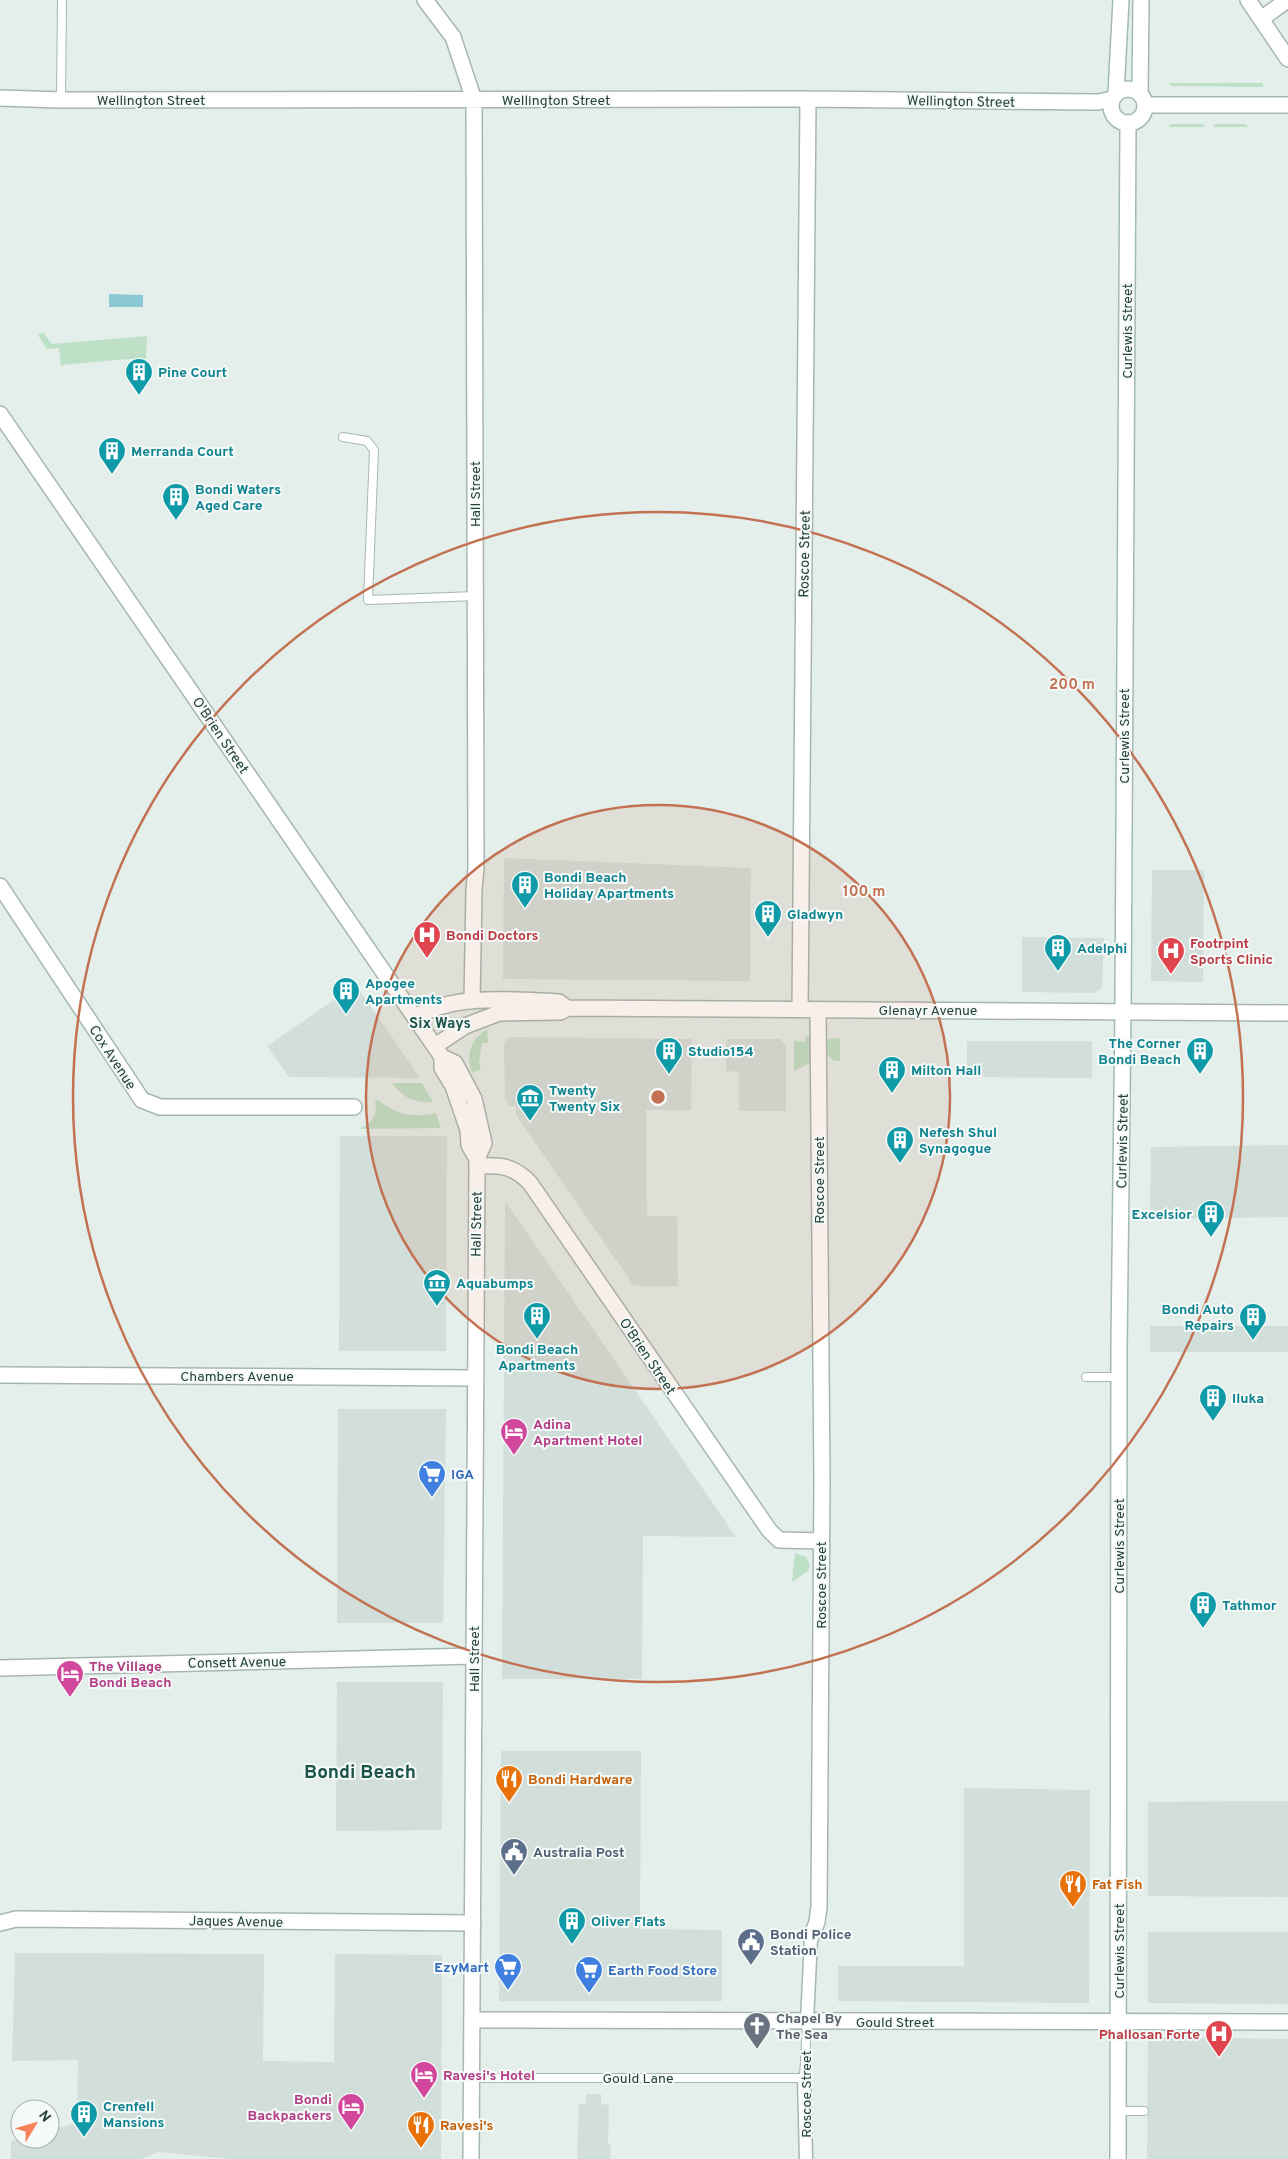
<svg xmlns="http://www.w3.org/2000/svg" width="1288" height="2159" font-family="Overpass,sans-serif">
  <rect width="100%" height="100%" fill="#e4eeea"/>
  <path fill="#d2ded9" d="M504 858 751 868 750 981 503 979Z
    M1152 870H1204L1203 982 1151 981Z
    M1022 937 1104 938 1102 988 1094 993 1022 992Z
    M356 985 420 1078 289 1077 267 1046Z
    M509 1037 692 1039 691 1110H646L647 1216H677L678 1286H634L516 1115V1106H510L505 1099 504 1043Z
    M726 1039H780L786 1045V1111H739V1072L726 1071Z
    M967 1041H1092V1078L967 1077Z
    M340 1136H447L446 1351H339Z
    M1288 1145V1217L1150 1219 1151 1147Z
    M505 1201 736 1537 643 1536 642 1679H502Z
    M1150 1326H1288V1352H1150Z
    M338 1409H446L443 1623H337Z
    M337 1682H443L442 1830 336 1831Z
    M501 1751H641L640 1929 722 1930V2001H499Z
    M964 1788 1090 1790 1089 2003 838 2001V1966H964Z
    M1288 1801V1897L1148 1896V1802Z
    M1148 1932H1288V2004L1148 2003Z
    M15 1953 264 1954 263 2061 334 2062 335 1954 442 1955 441 2159H230L158 2152 142 2159H11V2141L20 2139H50V2130L77 2123 78 2060 12 2061Z
    M1148 2037 1288 2039V2159H1147Z
    M586 2094H601V2104L609 2105 608 2144H611L610 2159H577L579 2104H586Z"/>
  <path fill="#bde0c7" d="M1169 83H1263V87L1171 86Z
    M1170 124H1203L1204 127H1169Z
    M1215 124H1246L1248 127H1213Z
    M43 332 52 344 147 336 146 359H128L61 365 59 348 47 349 38 335Z
    M487 1029 488 1043H482L479 1063 481 1069 472 1073C465 1055 471 1039 487 1029Z
    M806 1036H814L812 1062 794 1071V1041L805 1042Z
    M840 1038V1061H834L826 1054 824 1039Z
    M392 1083H422L433 1102C414 1104 403 1097 392 1083Z
    M378 1100C397 1115 413 1118 436 1113L441 1128 358 1129C372 1123 378 1117 375 1101Z
    M795 1553 806 1557 810 1565 808 1571 792 1582Z"/>
  <path fill="#8bc8d5" d="M109 294 143 295V307H109Z"/>
  <g fill="none" stroke-linecap="round" stroke-linejoin="round">
    <defs>
      <path id="service" d="M61 100 62 0
        M343 437 367 441 374 450 368 600 476 596
        M1086 1377H1119
        M472 2078H804L807 2022
        M1118 2111H1144"/>
      <path id="pedestrian" d="M807 2022 811 1937
        M804 2078 806 2159"/>
      <path id="minor" d="M425 0 453 37 474 100 476 868 474 890 472 1001
        M1248 0 1288 59
        M0 98 61 100 808 99 1098 102 1112 99
        M0 886 142 1100 160 1107H354
        M800 1009 808 99
        M477 1166C500 1165 513 1165 530 1183L769 1530 779 1540 821 1541
        M0 1375 475 1378
        M0 1668 474 1656
        M0 1923 16 1919 473 1923
        M811 1937 817 1922 819 1907 822 1481 818 1010
        M472 2020 1288 2022"/>
      <path id="tertiary" d="M1261 19 1286 1
        M1145 105H1288
        M0 414 442 1057 455 1063 474 1099 484 1143 477 1159V1166L471 2159
        M415 1017C458 993 512 1000 559 1002L566 1007
        M435 1046 465 1026 499 1013 560 1012 568 1008 1288 1013
        M442 1057V1068L453 1086 468 1130 469 1145 477 1159"/>
      <path id="secondary" d="M1111 106a17 17 0 1 1 34 0a17 17 0 1 1-34 0Z
        M1116 93 1121 0
        M1140 93 1141 0
        M1118 2159 1119 1347 1123 1011 1128 123"/>
    </defs>
    <use href="#service" stroke="#a6b7b1" stroke-width="10"/>
    <use href="#pedestrian" stroke="#a6b7b1" stroke-width="15"/>
    <use href="#minor" stroke="#a6b7b1" stroke-width="18"/>
    <use href="#tertiary" stroke="#a6b7b1" stroke-width="18"/>
    <use href="#secondary" stroke="#a2bab2" stroke-width="18"/>
    <use href="#service" stroke="#fff" stroke-width="8"/>
    <use href="#pedestrian" stroke="#fff" stroke-width="12"/>
    <use href="#minor" stroke="#fff" stroke-width="15"/>
    <use href="#tertiary" stroke="#fff" stroke-width="15"/>
    <use href="#secondary" stroke="#fff" stroke-width="15"/>
  </g>
  <circle cx="658" cy="1097" r="292" fill="#c27252" fill-opacity=".12"/>
  <g fill="none" stroke="#c27252" stroke-width="2.5">
    <circle cx="658" cy="1097" r="292"/>
    <circle cx="658" cy="1097" r="585"/>
  </g>
  <defs>
    <symbol id="building-pin" viewBox="-11 -11 22 30"><path d="M0 17L-7.5 6A9.5 9.5 0 1 1 7.5 6Z" fill="#0f9aa8" stroke="#f5faf8"/><path d="M-4-6H4V6H1V3H-1V6H-4ZM-2.5-4.3h1.7v1.8h-1.7ZM.8-4.3h1.7v1.8H.8ZM-2.5-1h1.7V.8h-1.7ZM.8-1h1.7V.8H.8Z" fill="#fff"/></symbol>
    <symbol id="hospital-pin" viewBox="-11 -11 22 30"><path d="M0 17L-7.5 6A9.5 9.5 0 1 1 7.5 6Z" fill="#e0444e" stroke="#f5faf8"/><path d="M-5-5h3v3.5h4V-5h3V5h-3V1.5h-4V5h-3Z" fill="#fff"/></symbol>
    <symbol id="museum-pin" viewBox="-11 -11 22 30"><path d="M0 17L-7.5 6A9.5 9.5 0 1 1 7.5 6Z" fill="#0f9aa8" stroke="#f5faf8"/><path d="M0-6L6-3V-2H-6V-3ZM-5-1h2V3h-2ZM-1-1h2V3h-2ZM3-1h2V3H3ZM-6 4H6V6H-6Z" fill="#fff"/></symbol>
    <symbol id="hotel-pin" viewBox="-11 -11 22 30"><path d="M0 17L-7.5 6A9.5 9.5 0 1 1 7.5 6Z" fill="#d1479c" stroke="#f5faf8"/><path d="M-6-4.5h1.5V1H6V5H4.5V3h-9V5H-6ZM-4 0a1.8 1.8 0 1 1 3.6 0ZM.5 0V-2.5h3Q6-2.5 6 0Z" fill="#fff"/></symbol>
    <symbol id="supermarket-pin" viewBox="-11 -11 22 30"><path d="M0 17L-7.5 6A9.5 9.5 0 1 1 7.5 6Z" fill="#3f7fe0" stroke="#f5faf8"/><path d="M-6-5.5h2.5l.6 2H6L4.5 2H-2.5L-4.4-4H-6ZM-1.5 3.2a1.3 1.3 0 1 0 .1 0ZM3 3.2a1.3 1.3 0 1 0 .1 0Z" fill="#fff"/></symbol>
    <symbol id="restaurant-pin" viewBox="-11 -11 22 30"><path d="M0 17L-7.5 6A9.5 9.5 0 1 1 7.5 6Z" fill="#e8710a" stroke="#f5faf8"/><path d="M-5-6h1v4h1v-4h1v4h1v-4h1v5L-1.5 .5V6h-2V.5L-5-1ZM5-6V6H3V1.5H1.5Q1.5-4 5-6Z" fill="#fff"/></symbol>
    <symbol id="civic-pin" viewBox="-11 -11 22 30"><path d="M0 17L-7.5 6A9.5 9.5 0 1 1 7.5 6Z" fill="#5c6f8a" stroke="#f5faf8"/><path d="M-.6-6.5H3V-4.5H.6V-3L4-1V1h2V6H-6V1h2V-1L-.6-3ZM-1.2 2.5V6h2.4V2.5Z" fill="#fff"/></symbol>
    <symbol id="church-pin" viewBox="-11 -11 22 30"><path d="M0 17L-7.5 6A9.5 9.5 0 1 1 7.5 6Z" fill="#6b7280" stroke="#f5faf8"/><path d="M-1.2-6h2.4v3.5h3.3v2.4h-3.3V6h-2.4V-.1h-3.3v-2.4h3.3Z" fill="#fff"/></symbol>
  </defs>
  <g fill-rule="evenodd">
    <use href="#building-pin" x="123" y="356" width="32" height="43"/>
    <use href="#building-pin" x="96" y="435" width="32" height="43"/>
    <use href="#building-pin" x="160" y="481" width="32" height="43"/>
    <use href="#building-pin" x="509" y="869" width="32" height="43"/>
    <use href="#building-pin" x="752" y="898" width="32" height="43"/>
    <use href="#hospital-pin" x="411" y="919" width="32" height="43"/>
    <use href="#building-pin" x="1042" y="932" width="32" height="43"/>
    <use href="#hospital-pin" x="1155" y="935" width="32" height="43"/>
    <use href="#building-pin" x="330" y="975" width="32" height="43"/>
    <use href="#building-pin" x="653" y="1035" width="32" height="43"/>
    <use href="#building-pin" x="1184" y="1035" width="32" height="43"/>
    <use href="#building-pin" x="876" y="1054" width="32" height="43"/>
    <use href="#museum-pin" x="514" y="1082" width="32" height="43"/>
    <use href="#building-pin" x="884" y="1124" width="32" height="43"/>
    <use href="#building-pin" x="1195" y="1198" width="32" height="43"/>
    <use href="#museum-pin" x="421" y="1267" width="32" height="43"/>
    <use href="#building-pin" x="521" y="1300" width="32" height="43"/>
    <use href="#building-pin" x="1237" y="1301" width="32" height="43"/>
    <use href="#building-pin" x="1197" y="1382" width="32" height="43"/>
    <use href="#hotel-pin" x="498" y="1416" width="32" height="43"/>
    <use href="#supermarket-pin" x="416" y="1458" width="32" height="43"/>
    <use href="#building-pin" x="1187" y="1589" width="32" height="43"/>
    <use href="#hotel-pin" x="54" y="1658" width="32" height="43"/>
    <use href="#restaurant-pin" x="493" y="1763" width="32" height="43"/>
    <use href="#civic-pin" x="498" y="1836" width="32" height="43"/>
    <use href="#restaurant-pin" x="1057" y="1868" width="32" height="43"/>
    <use href="#building-pin" x="556" y="1905" width="32" height="43"/>
    <use href="#civic-pin" x="735" y="1926" width="32" height="43"/>
    <use href="#supermarket-pin" x="492" y="1951" width="32" height="43"/>
    <use href="#supermarket-pin" x="573" y="1954" width="32" height="43"/>
    <use href="#church-pin" x="741" y="2010" width="32" height="43"/>
    <use href="#hospital-pin" x="1203" y="2018" width="32" height="43"/>
    <use href="#hotel-pin" x="408" y="2059" width="32" height="43"/>
    <use href="#hotel-pin" x="335" y="2091" width="32" height="43"/>
    <use href="#building-pin" x="68" y="2098" width="32" height="43"/>
    <use href="#restaurant-pin" x="405" y="2109" width="32" height="43"/>
  </g>
  <g text-anchor="middle" stroke-width="4" stroke-linejoin="round" paint-order="stroke">
    <g font-size="14" fill="#234139" stroke="#f5faf8">
      <text x="151" y="105">Wellington Street</text>
      <text x="556" y="105">Wellington Street</text>
      <text transform="translate(961 101) rotate(1)" y="5">Wellington Street</text>
      <text transform="translate(1127 331) rotate(-90)" y="5">Curlewis Street</text>
      <text transform="translate(475 494) rotate(-90)" y="5">Hall Street</text>
      <text transform="translate(804 554) rotate(-89)" y="5">Roscoe Street</text>
      <text transform="translate(221 735) rotate(56)" y="5">O'Brien Street</text>
      <text transform="translate(1124 736) rotate(-90)" y="5">Curlewis Street</text>
      <text x="928" y="1015">Glenayr Avenue</text>
      <text transform="translate(113 1057) rotate(57)" y="5">Cox Avenue</text>
      <text transform="translate(1122 1141) rotate(-89)" y="5">Curlewis Street</text>
      <text transform="translate(819 1180) rotate(-90)" y="5">Roscoe Street</text>
      <text transform="translate(476 1224) rotate(-89)" y="5">Hall Street</text>
      <text transform="translate(648 1356) rotate(56)" y="5">O'Brien Street</text>
      <text x="237" y="1381">Chambers Avenue</text>
      <text transform="translate(1119 1546) rotate(-90)" y="5">Curlewis Street</text>
      <text transform="translate(821 1585) rotate(-90)" y="5">Roscoe Street</text>
      <text transform="translate(474 1659) rotate(-90)" y="5">Hall Street</text>
      <text transform="translate(237 1662) rotate(-1)" y="5">Consett Avenue</text>
      <text transform="translate(236 1921) rotate(1)" y="5">Jaques Avenue</text>
      <text transform="translate(1119 1951) rotate(-90)" y="5">Curlewis Street</text>
      <text x="895" y="2027">Gould Street</text>
      <text x="638" y="2083">Gould Lane</text>
      <text transform="translate(806 2094) rotate(-90)" y="5">Roscoe Street</text>
    </g>
    <g font-size="14" font-weight="bold" fill="#0d838f" stroke="#f5faf8" text-anchor="start">
      <text x="158" y="377">Pine Court</text>
      <text x="131" y="456">Merranda Court</text>
      <text x="195" y="494">Bondi Waters<tspan x="195" dy="16">Aged Care</tspan></text>
      <text x="544" y="882">Bondi Beach<tspan x="544" dy="16">Holiday Apartments</tspan></text>
      <text x="787" y="919">Gladwyn</text>
      <text x="1077" y="953">Adelphi</text>
      <text x="365" y="988">Apogee<tspan x="365" dy="16">Apartments</tspan></text>
      <text x="1181" y="1048" text-anchor="end">The Corner<tspan x="1181" dy="16">Bondi Beach</tspan></text>
      <text x="688" y="1056">Studio154</text>
      <text x="911" y="1075">Milton Hall</text>
      <text x="549" y="1095">Twenty<tspan x="549" dy="16">Twenty Six</tspan></text>
      <text x="919" y="1137">Nefesh Shul<tspan x="919" dy="16">Synagogue</tspan></text>
      <text x="1192" y="1219" text-anchor="end">Excelsior</text>
      <text x="456" y="1288">Aquabumps</text>
      <text x="1234" y="1314" text-anchor="end">Bondi Auto<tspan x="1234" dy="16">Repairs</tspan></text>
      <text x="537" y="1354" text-anchor="middle">Bondi Beach<tspan x="537" dy="16">Apartments</tspan></text>
      <text x="1232" y="1403">Iluka</text>
      <text x="1222" y="1610">Tathmor</text>
      <text x="591" y="1926">Oliver Flats</text>
      <text x="103" y="2111">Crenfell<tspan x="103" dy="16">Mansions</tspan></text>
    </g>
    <g font-size="14" font-weight="bold" fill="#be3a42" stroke="#f5faf8" text-anchor="start">
      <text x="446" y="940">Bondi Doctors</text>
      <text x="1190" y="948">Footrpint<tspan x="1190" dy="16">Sports Clinic</tspan></text>
      <text x="1200" y="2039" text-anchor="end">Phallosan Forte</text>
    </g>
    <g font-size="14" font-weight="bold" fill="#b23c85" stroke="#f5faf8" text-anchor="start">
      <text x="533" y="1429">Adina<tspan x="533" dy="16">Apartment Hotel</tspan></text>
      <text x="89" y="1671">The Village<tspan x="89" dy="16">Bondi Beach</tspan></text>
      <text x="443" y="2080">Ravesi's Hotel</text>
      <text x="332" y="2104" text-anchor="end">Bondi<tspan x="332" dy="16">Backpackers</tspan></text>
    </g>
    <g font-size="14" font-weight="bold" fill="#366cbe" stroke="#f5faf8" text-anchor="start">
      <text x="451" y="1479">IGA</text>
      <text x="489" y="1972" text-anchor="end">EzyMart</text>
      <text x="608" y="1975">Earth Food Store</text>
    </g>
    <g font-size="14" font-weight="bold" fill="#c56008" stroke="#f5faf8" text-anchor="start">
      <text x="528" y="1784">Bondi Hardware</text>
      <text x="1092" y="1889">Fat Fish</text>
      <text x="440" y="2130">Ravesi's</text>
    </g>
    <g font-size="14" font-weight="bold" fill="#4e5e75" stroke="#f5faf8" text-anchor="start">
      <text x="533" y="1857">Australia Post</text>
      <text x="770" y="1939">Bondi Police<tspan x="770" dy="16">Station</tspan></text>
    </g>
    <g font-size="14" font-weight="bold" fill="#5b616d" stroke="#f5faf8" text-anchor="start">
      <text x="776" y="2023">Chapel By<tspan x="776" dy="16">The Sea</tspan></text>
    </g>
    <g font-size="15" font-weight="bold" fill="#1d5448" stroke="#f5faf8">
      <text x="440" y="1028">Six Ways</text>
    </g>
    <g font-size="19" font-weight="bold" fill="#1d5448" stroke="#f5faf8">
      <text x="360" y="1778">Bondi Beach</text>
    </g>
  </g>
  <circle cx="658" cy="1097" r="8" fill="#c27252" stroke="#f5faf8" stroke-width="2.5"/>
  <g font-size="15" text-anchor="middle" font-weight="bold" fill="#c27252" stroke="#f5faf8" stroke-width="4" stroke-linejoin="round" paint-order="stroke">
    <text x="1072" y="689">200 m</text>
    <text x="864" y="896">100 m</text>
  </g>
  <g transform="translate(35 2124) rotate(52)"><circle r="24" fill="#f5faf8" stroke="#a1b0ac"/>
  <path d="M0-4L9 19L0 12L-9 19Z" fill="#f7835a"/>
  <text y="-8" font-size="14" font-weight="bold" text-anchor="middle" fill="#234139">N</text>
  </g>
</svg>
